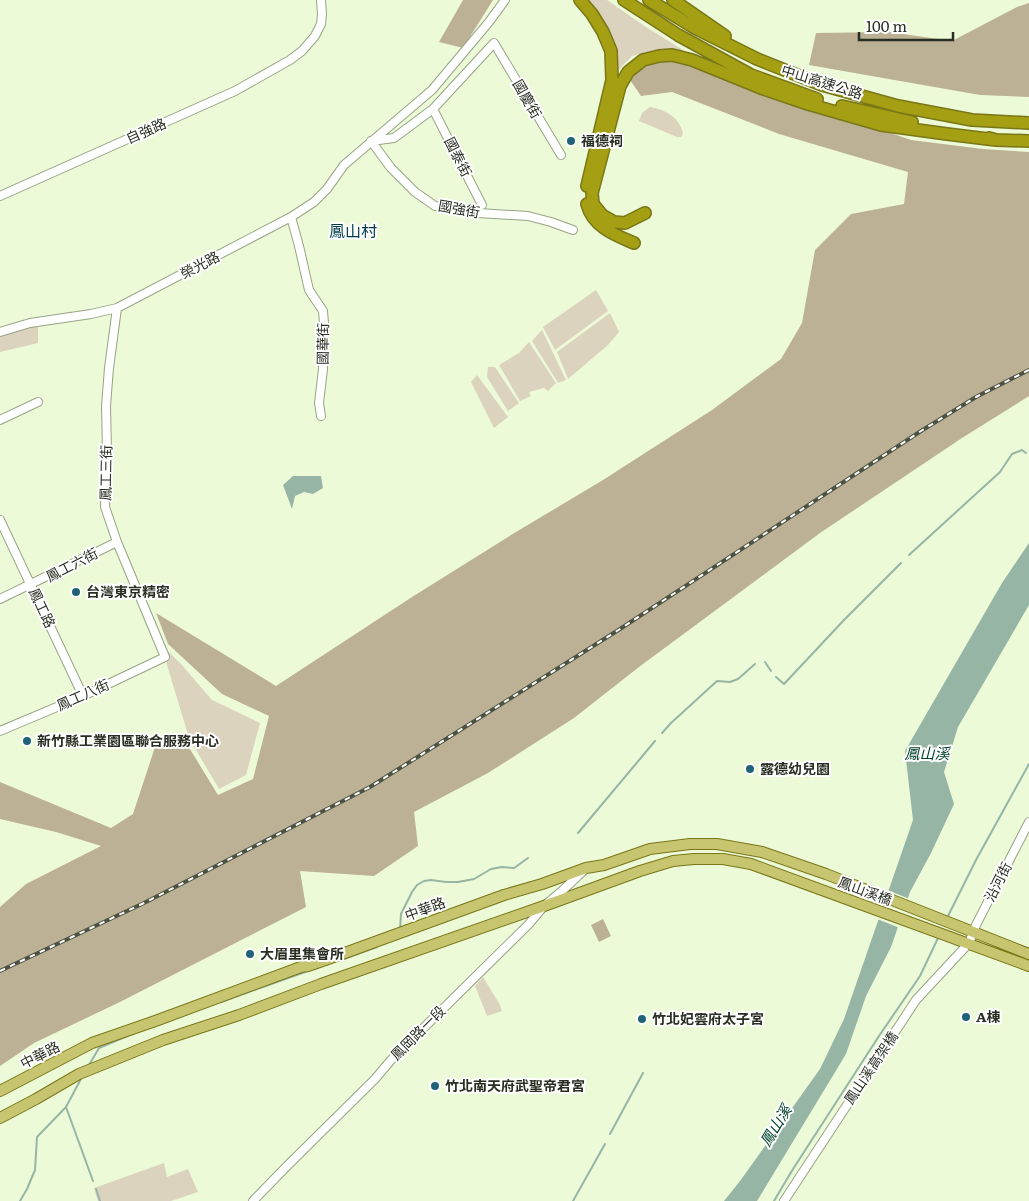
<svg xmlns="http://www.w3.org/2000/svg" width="1029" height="1201" font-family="Literata,'Noto Sans TC',serif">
  <rect width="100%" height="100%" fill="#ecfad8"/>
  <path fill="#dcd3bf" d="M586 0H607L646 27 688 53 654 50 632 56 615 74Z
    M650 107C666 110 679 117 683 133L681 137H677L639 121 642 113Z
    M596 290 608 311 555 350 543 327Z
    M610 313 619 332 608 345 568 379 557 352Z
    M38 323V343L0 352V336Z
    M542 330 566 380 558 383 532 341Z
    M529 342 556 383 548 391 544 388 529 392 531 396 520 401 499 365 519 353Z
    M488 367H495L519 403 508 411 487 377Z
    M477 375 508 417 494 428 471 382Z
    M167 650 181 664 212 700 260 723 246 775 219 789 189 738 167 665Z
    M483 977 500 1005 502 1011 487 1016 475 986Z
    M164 1163 167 1177 188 1169 198 1192 171 1201H98L94 1188Z"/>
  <path fill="#bdb195" d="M463 0H493L463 48 439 42Z
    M1029 3V97L980 95 809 65 816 33 889 32 952 41 1017 7Z
    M666 60 683 62 911 140 983 149 1029 152V396L962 438 820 533 639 667 574 718 488 773 414 812 418 846 374 876 300 871 306 907 120 1002 34 1043 0 1066V907L26 884 101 846 56 832 0 819V782L111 828 133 814 156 744 185 741 218 795 253 779 269 716 222 694 168 644 156 613 276 686 412 597 511 535 603 480 712 410 781 359 802 323 815 250 851 214 904 204 908 172 779 134 672 92 641 96 630 80 644 65Z
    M603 919 611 936 599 942 591 925Z"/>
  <path fill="#96b5a5" d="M293 476H321L323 488 313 494 304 492 295 496 292 509 283 485Z
    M1029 543V605L958 727 944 772 954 804 931 853 910 892 891 947 866 996 846 1054 757 1201H724L740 1181 820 1069 844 1019 913 820 905 751 1002 583Z"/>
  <path fill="#ecfad8" d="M887 890 910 899 900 928 877 919Z"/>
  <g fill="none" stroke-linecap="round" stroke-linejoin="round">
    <path stroke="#96b5a5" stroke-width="2" d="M909 555 1000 472 1012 454 1022 450 1026 453
      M765 662 771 671
      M776 677 784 684 844 620 901 563
      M662 733 671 723 717 681 730 682 738 679 755 664
      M578 833 655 741
      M947 918 976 860 1029 764
      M400 930 401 914 412 892 417 885 424 881 431 880 446 882H458L474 879 491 869 502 867 514 868 528 858
      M344 959 377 947
      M221 1002 308 971
      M89 1065 99 1048 132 1034
      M66 1107 93 1181
      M610 1134 643 1073
      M96 1189 100 1201
      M20 1201 27 1189 35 1170 37 1137 66 1107 82 1077
      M573 1201 605 1144
      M774 1201 793 1169 879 1036 920 976 939 936"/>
    <defs>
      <path id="minor" d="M433 109 482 205
        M561 155 494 43 433 109 394 138 371 141 391 168 415 192 435 206 478 213 528 216 551 222 573 230
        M0 196 235 91 290 60 302 51 315 36 321 24 322 14 321 0
        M291 217 299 246 309 290 323 311 324 323 323 369 319 403 321 416
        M0 332 30 323 91 314 117 308 291 217 314 202 327 189 344 165 432 90 489 22 505 0
        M0 420 38 402
        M0 520 83 696
        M0 599 117 542
        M0 731 83 696 165 657 117 542 105 507 107 451 106 406 109 368 117 308
        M253 1201 287 1166 375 1079 391 1060 528 925 544 906 563 890 583 871
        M784 1201 916 1000 969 943 976 925 1029 822"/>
      <path id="major" d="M0 1091 92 1043 158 1020 301 967 308 966 331 958 504 895 542 884 586 868 604 865 650 849 690 844H717L762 852 826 874 1029 954
        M0 1118 36 1099 79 1074 163 1040 239 1015 321 984 544 906 640 871 673 861 694 859H723L751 864 1029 966"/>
      <path id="highway" d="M580 0 592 14 603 32 611 51 612 80 587 186
        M624 0 678 35 751 75 817 99
        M649 0 695 28 757 59 822 85 898 106 972 120 1029 123
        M673 0 725 36
        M842 106 912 122
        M989 138 996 140 1029 141
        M587 204C593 227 615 235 634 243
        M645 213 625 223 614 222 602 215 593 204 592 193 620 86 628 72 643 60 659 56 672 55 692 60 761 88 808 104 881 125 947 134 996 140"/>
    </defs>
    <use href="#minor" stroke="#97a485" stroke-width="10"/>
    <use href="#major" stroke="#797718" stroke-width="12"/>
    <use href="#highway" stroke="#797718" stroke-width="14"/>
    <use href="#minor" stroke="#fff" stroke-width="8"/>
    <use href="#major" stroke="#c8c571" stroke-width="10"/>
    <use href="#highway" stroke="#a49f13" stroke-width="11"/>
    <defs>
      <path id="rail" d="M0 971 144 903 370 787 620 629 921 431 976 397 1029 370"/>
    </defs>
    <use href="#rail" stroke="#4d5343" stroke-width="4"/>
    <use href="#rail" stroke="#fff" stroke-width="2" stroke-dasharray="5.5" stroke-linecap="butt"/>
  </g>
  <g fill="#206376" stroke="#fff" stroke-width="2">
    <circle cx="571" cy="141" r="5"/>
    <circle cx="76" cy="592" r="5"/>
    <circle cx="27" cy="741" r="5"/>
    <circle cx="750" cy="769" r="5"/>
    <circle cx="250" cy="954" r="5"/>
    <circle cx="966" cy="1017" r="5"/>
    <circle cx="642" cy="1019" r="5"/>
    <circle cx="435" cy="1086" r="5"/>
  </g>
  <g text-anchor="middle" stroke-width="4" stroke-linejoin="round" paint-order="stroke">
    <g font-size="14" fill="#292e22" stroke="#fff">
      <text transform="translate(822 82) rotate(17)" y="5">中山高速公路</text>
      <text transform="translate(527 99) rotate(60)" y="5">國慶街</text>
      <text transform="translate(146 131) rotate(-24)" y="5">自強路</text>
      <text transform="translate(458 157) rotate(63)" y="5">國泰街</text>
      <text transform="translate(459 209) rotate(10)" y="5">國強街</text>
      <text transform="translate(200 265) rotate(-28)" y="5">榮光路</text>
      <text transform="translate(323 344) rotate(-89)" y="5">國華街</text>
      <text transform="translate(106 473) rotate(-89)" y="5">鳳工三街</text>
      <text transform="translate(72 565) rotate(-27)" y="5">鳳工六街</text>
      <text transform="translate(42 608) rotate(65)" y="5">鳳工路</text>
      <text transform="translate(83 695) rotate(-24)" y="5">鳳工八街</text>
      <text transform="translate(998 882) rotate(-63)" y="5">沿河街</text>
      <text transform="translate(865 891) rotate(20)" y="5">鳳山溪橋</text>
      <text transform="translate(425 909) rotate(-20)" y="5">中華路</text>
      <text transform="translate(418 1033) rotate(-45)" y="5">鳳岡路一段</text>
      <text transform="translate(40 1055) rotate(-27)" y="5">中華路</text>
      <text transform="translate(871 1068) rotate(-56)" y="5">鳳山溪高架橋</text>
    </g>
    <g font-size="14" font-weight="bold" fill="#292e22" stroke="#fff" text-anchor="start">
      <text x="581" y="146">福德祠</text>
      <text x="86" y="597">台灣東京精密</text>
      <text x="37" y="746">新竹縣工業園區聯合服務中心</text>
      <text x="760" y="774">露德幼兒園</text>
      <text x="260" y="959">大眉里集會所</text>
      <text x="976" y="1022">A棟</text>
      <text x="652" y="1024">竹北妃雲府太子宮</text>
      <text x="445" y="1091">竹北南天府武聖帝君宮</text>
    </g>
    <g font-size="15" font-style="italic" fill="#02412c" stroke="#fff">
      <text x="927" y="759">鳳山溪</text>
      <text transform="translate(776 1126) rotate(-59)" y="5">鳳山溪</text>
    </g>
    <g font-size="16" fill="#003c4a" stroke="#fff">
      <text x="353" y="237">鳳山村</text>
    </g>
  </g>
  <path d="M859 32v8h94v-8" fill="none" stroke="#292e22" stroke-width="2.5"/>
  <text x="866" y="32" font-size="15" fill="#292e22" stroke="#ffffff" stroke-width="4" paint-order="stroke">100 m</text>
</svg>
